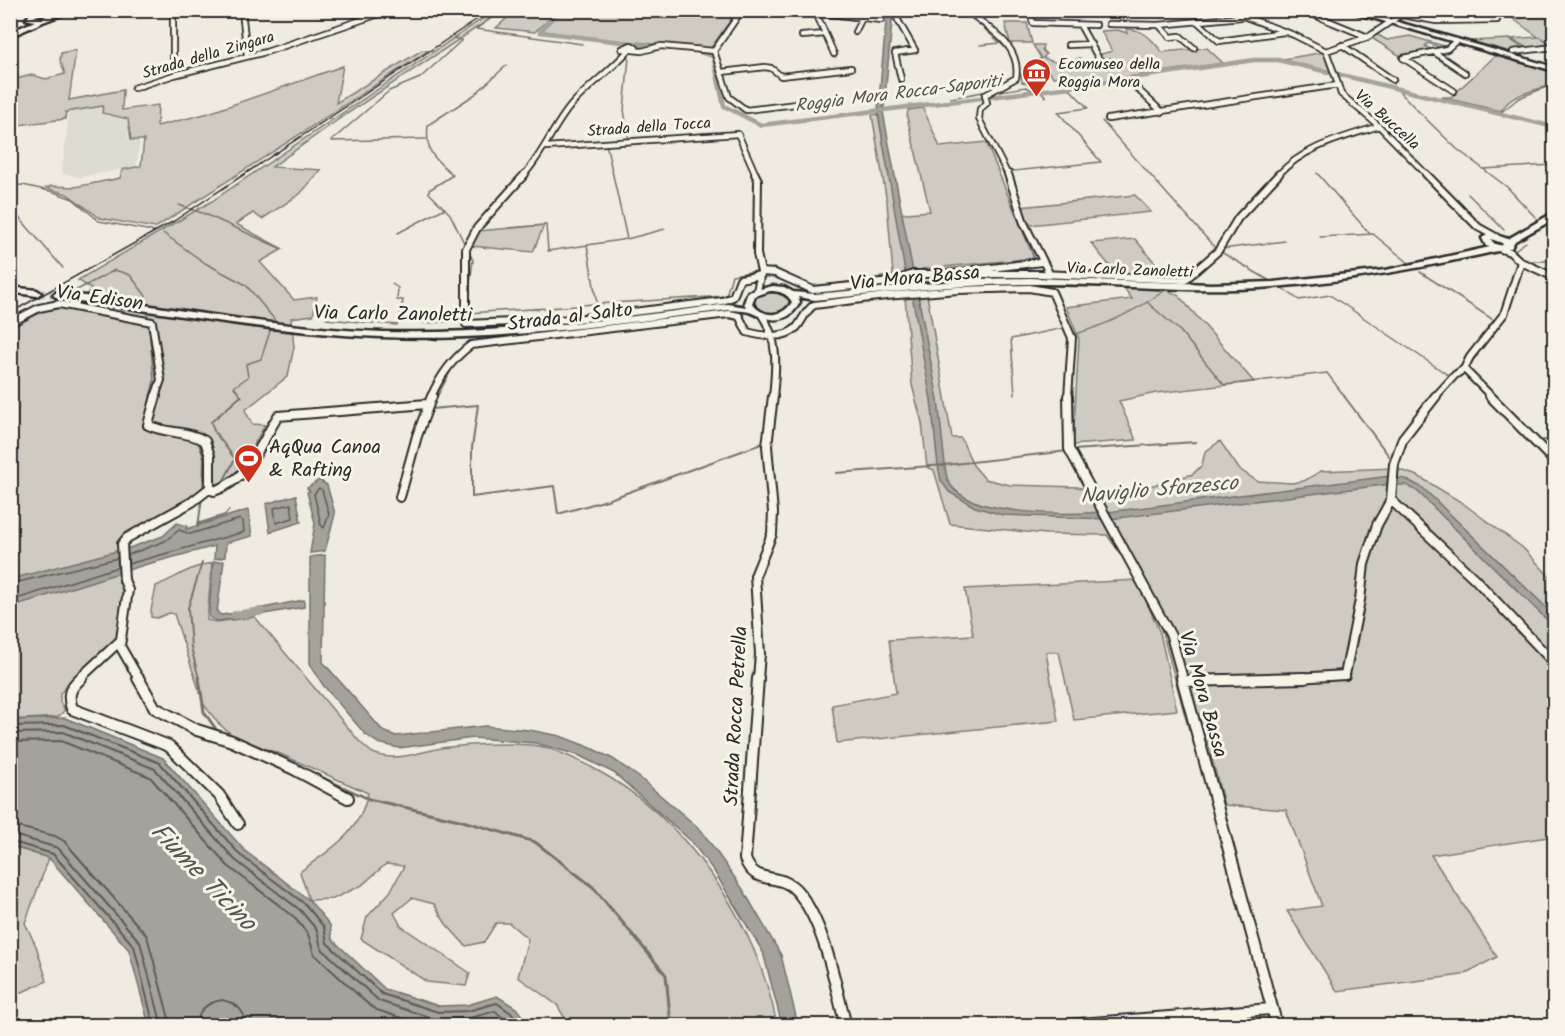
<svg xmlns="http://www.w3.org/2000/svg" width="1565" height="1036" font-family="Kalam,sans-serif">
  <rect width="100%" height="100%" fill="#efebe0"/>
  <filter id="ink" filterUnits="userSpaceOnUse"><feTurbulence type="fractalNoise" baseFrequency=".0167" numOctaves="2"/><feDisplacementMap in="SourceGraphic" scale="12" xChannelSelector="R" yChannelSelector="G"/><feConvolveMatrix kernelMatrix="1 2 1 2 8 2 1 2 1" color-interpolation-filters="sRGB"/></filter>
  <g filter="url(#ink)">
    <path fill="#dedbd1" d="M103 107 102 113 107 116 128 119V138L140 141 136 167 80 177 65 174 62 172 69 112Z"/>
    <path fill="#cfcbc2" stroke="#7d7b76" stroke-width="1.5" d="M494 11H502L339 119 272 167 321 170 300 194 262 219 253 213 236 224 283 249 260 262 294 300 317 297 313 315 291 318 294 347 288 376 245 410 252 424 265 425 233 482 205 489 191 500 119 541 123 613 117 639 60 693V702L65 710 58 717 11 720V328L53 306 73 310 91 289 78 280 212 201Z
      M515 11H556L546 22 549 23 560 11H737L711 48 708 49 551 34 552 32 542 31 547 25 543 24 535 32 496 28Z
      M1554 17V29L1551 30 1554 33V45L1540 37 1552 45 1527 48 1511 39 1538 37 1512 18Z
      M1005 23H1027L1032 43H1010Z
      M1126 29C1143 29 1152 39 1162 52L1207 48 1223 63 1079 84 1074 77H1053L1045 66 1033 65 1041 58 1033 45H1043L1042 50 1046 54 1043 58C1063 65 1060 65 1080 58L1081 63H1101L1105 66 1113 68 1116 65 1111 58H1101L1098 55 1112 51 1101 31 1118 30 1127 33Z
      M1376 34 1387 40 1410 36 1444 46 1441 48 1428 43 1425 46 1434 51 1402 57 1370 37Z
      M1509 39 1525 49 1508 51 1470 41Z
      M76 50 69 100 123 90 122 110 158 105 157 126 209 113 343 66 336 103 422 50 428 51 155 228 100 218 67 194 46 188 51 186 75 187 120 178 122 170 141 166 144 140H131L128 119 102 113 103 106 66 112 65 119 11 126V83L16 79 32 75 46 79 65 74 60 60 61 53Z
      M1324 52 1330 71 1278 60Z
      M1497 54 1554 71V84C1536 91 1512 92 1501 111L1440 97H1451Z
      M923 108 940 147 986 142 1034 258 922 269 923 281 902 282 893 274 887 202 872 115 878 114 896 214 930 211 907 117 908 110Z
      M1135 195 1151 212 1030 225 1021 207Z
      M544 225 533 252 472 246 478 231Z
      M1135 239 1167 277 1117 275 1091 243Z
      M1123 287 1166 289 1179 296 1254 382 1156 393 1119 401 1136 440 1073 445 1079 339 1066 307 1132 299Z
      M773 291 780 292 789 299 788 307C778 315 764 315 755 306L756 297Z
      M927 295 952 438H961L973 465 985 479 1010 485 1078 487 1110 497 1193 474 1202 465 1205 452 1220 441 1239 469 1257 481 1292 483 1304 481 1321 471 1394 468 1418 476 1461 502 1523 548 1554 581V836L1431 855 1497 957 1462 975 1337 991 1287 911 1322 906 1286 810 1224 805 1205 731 1189 730 1160 624 1138 578 1107 535 1046 534 950 524 934 470 927 467 922 423 912 385 905 297Z
      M212 563 207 620 216 622 255 617 359 741C363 745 368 750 373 753 397 764 425 749 449 747 476 744 504 743 531 745 552 747 573 758 591 767 686 816 757 922 777 1025H569L557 1005 518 977 528 939 509 923H496L484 942 466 946 446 924 434 904 412 898 394 913 401 926 470 973 466 986 427 982 361 939 367 917 390 892 404 866 386 864 362 885 333 899 309 900 300 872C331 848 359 835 368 793L278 753 236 738 218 723 204 705 174 614 169 613 157 618 151 617C150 607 155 596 156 586 176 578 191 566 212 563Z
      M1137 580 1160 633 1177 710 1074 720 1059 652H1046L1058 721 837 743 832 705 896 693 889 640 973 635 965 589Z
      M10 846 49 858 25 923 36 946 47 981 11 997Z"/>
    <path fill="#a4a29a" stroke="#74726e" stroke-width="1.5" d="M887 11H893L884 107 878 110Z
      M878 112H883L913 272H905Z
      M912 295H918L938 400 945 465 941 466H945C946 472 946 479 950 484 969 516 1068 515 1101 512L1104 519 1003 515 975 507 949 492 941 481 938 466 931 400Z
      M1390 476 1391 484 1110 519 1107 512Z
      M1396 478 1406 479 1423 488 1554 615V627L1417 491 1406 485H1397Z
      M319 480 327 485 335 514 325 551 310 553 315 523 307 492 310 491 307 488Z
      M296 495 301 522 270 532 266 504Z
      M248 510 252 536 226 543 225 557 214 559 215 546 144 565 11 607V579L132 547 163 536 177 523 187 526 186 529Z
      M325 555 323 662 383 731 396 736 485 726 529 730 560 736 591 748 613 759 640 778 701 830 742 888 781 955 798 1025H782L763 952 714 871 690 840 614 773 578 755 535 743 473 738 399 748 378 743 365 734 323 685 310 664V557Z
      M224 561 217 612 221 615 243 612V618L217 621 210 618 209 615 213 562Z
      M304 600V607L252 616 253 610Z
      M65 718 163 758 245 851 309 900 330 925 332 939 385 989 439 1006 467 1005 497 996 516 1008 529 1025 236 1026 219 1022V1025H149L129 950 49 858 11 846V720Z"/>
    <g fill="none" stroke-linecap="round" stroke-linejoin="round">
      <path stroke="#5b5b57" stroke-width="1.5" d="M319 488 322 490 329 514 324 528 321 525 314 494Z
        M291 504 293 518 276 523 274 508Z
        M128 555 165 541 179 530 190 534 240 519 243 521 244 532 128 564
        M10 584 118 558
        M10 601 118 567"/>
      <path stroke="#5b5b57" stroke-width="2" d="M10 726 64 725 160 763 240 855 305 904 324 927 327 943 382 994 438 1012 468 1011 497 1003 511 1013 521 1026
        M10 733 63 732 155 769 235 860 300 910 317 930 321 948 379 1001 438 1020 470 1018 495 1011 512 1026
        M10 742 61 741 150 777 228 866 293 916 308 934 314 954 369 1005 377 1010 425 1026
        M10 825 55 836 64 841 147 936 171 1026
        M10 834 58 848 140 942 162 1026
        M10 841 53 854 134 946 154 1026
        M196 1026C199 1010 205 1003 222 1000 237 1003 244 1010 247 1026"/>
      <path stroke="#74726e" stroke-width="1.5" d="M503 10 476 29 582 44
        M963 10 1008 50
        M980 45 1001 43
        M629 57 624 110 629 140
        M1018 73 1021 74 1022 82 1035 85 1042 90
        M1397 89 1422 115
        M1040 90 1046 97
        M994 92 1026 87 1034 91
        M951 98 988 91
        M1500 113 1519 98 1554 84
        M1424 117 1457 149 1507 187 1538 220
        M1102 121 1217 250
        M426 139 331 141 389 91 420 78 462 40 453 38
        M1482 169 1554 165
        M1317 173 1369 233
        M10 186 23 185 54 192 73 199 99 221 152 231
        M1468 194 1504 230
        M179 205 205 214 282 249
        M10 207 63 268
        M1242 209 1271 177
        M1020 220 1003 172 1101 162 1058 112 1088 108 1068 87
        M1022 226 1035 261
        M508 228 546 225 548 251 627 239 606 143
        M1547 230 1554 239
        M163 233 205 263 246 285 274 319 261 359 246 364 248 377 234 387 242 397
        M398 233 445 208
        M1320 237 1373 234 1409 263
        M627 239 665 229
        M466 242 485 213 523 171
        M465 245 450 214 429 193V190L453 175C434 158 425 153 428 125L474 95 507 65
        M587 245 597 304
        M1222 249 1285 241
        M468 250 473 260 469 293
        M1221 252 1270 281
        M1516 255V249L1526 242
        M1525 261H1554
        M922 271 997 264
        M1420 272 1495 321
        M392 284 398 288 397 300H403L399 321
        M813 287 910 273
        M1282 288 1299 300 1330 295 1451 377
        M75 291 115 270 130 275 146 296 154 381 150 397
        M1148 303 1180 331 1224 385 1327 373 1345 397
        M468 313 577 306
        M326 319 397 325 399 321 427 323 470 320 468 317
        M578 319 579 305 726 296 732 275 775 268 802 282
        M10 326 36 313
        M1064 327 1068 336C1103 327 1134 312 1164 291
        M1470 372 1469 364 1478 355 1470 351 1484 334
        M1015 395 1011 339 1064 328
        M437 397 454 365
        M769 397 772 371"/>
      <path stroke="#74726e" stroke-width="2" d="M151 396 144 425 151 431 158 432
        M1344 396 1389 456
        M434 402 437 396
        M431 409 478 405 472 448V497L554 486 558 514 607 500 764 443
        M764 437 769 396
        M198 441 204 458 203 491
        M1537 441 1554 439
        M1073 450 1196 442
        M836 473 945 465 1068 451
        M221 486 235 459 214 431 211 422 241 396
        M197 524 225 515 229 510
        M198 527 202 497
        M199 679 191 647 188 608 202 563"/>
      <path stroke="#74726e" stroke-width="3" d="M199 678 204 712 218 732
        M308 771 369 799 459 820 535 842 593 887 666 975 671 1026"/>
      <path stroke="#a4a29a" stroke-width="4.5" d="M558 10 540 32 661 47
        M700 52 713 56 724 106 761 125 1079 86 1254 60H1278L1332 73
        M1337 74 1554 127"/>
      <path stroke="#a4a29a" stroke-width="8" d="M235 615 261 611"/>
      <path stroke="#c8c5bc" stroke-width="8" stroke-dasharray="8 4.5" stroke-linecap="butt" d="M37 293 57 295"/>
      <defs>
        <path id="minor-far3" d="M173 10V58
          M242 10 247 56
          M312 10 372 15
          M796 10 881 20
          M895 10V15L915 50 895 53 901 79
          M966 10C988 28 1022 45 1016 78L985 95 987 103 980 109 979 119 1008 175
          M1029 10 1033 23 1096 25
          M1227 10 1294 35 1326 51
          M173 12 187 10
          M816 13 834 54
          M1312 14 1368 37
          M1402 15 1436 21 1497 20
          M1199 23 1219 41 1284 32
          M1109 24 1159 25 1241 17
          M1080 25 1100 61
          M1159 25 1170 37 1180 36 1194 48
          M855 32 862 18
          M802 36 825 34
          M1068 45 1091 44
          M1342 45 1393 80
          M635 50 636 48 631 45 622 49 642 51 661 46 714 51
          M714 51 729 97 746 110 837 99
          M714 51 742 10
          M1434 52 1465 73
          M1513 52 1554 47
          M722 72 765 67 771 68 781 76 851 68
          M1336 78 1341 94 1379 126 1427 175
          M1336 78 1326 51 1368 37 1408 10
          M1130 82 1162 112
          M134 88 174 75 266 52 391 10
          M1454 91 1403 58 1447 49 1456 41
          M1108 119 1338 85
          M546 147 738 134 756 175
          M524 175C544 153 555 122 574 102 590 85 611 70 628 51
          M1278 175C1305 146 1342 138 1379 126"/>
        <path id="minor-far2" d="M525 174 477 228 466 249V324L576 319 722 301 733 297 740 279 761 275
          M755 174 758 180 757 254 761 272 757 291
          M1008 174 1024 223 1050 275
          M1426 174 1478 227 1496 237
          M1521 262 1554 277
          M974 270 1042 262
          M761 272 775 273 813 290 891 282 913 274H1041L1185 280 1218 251 1238 218 1279 174
          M762 315C779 341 776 368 773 397
          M10 323 39 308 59 304 152 322 161 380 155 397
          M431 397C440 376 452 359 471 345L729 314 739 316 747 332C761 336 785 340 797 327 803 320 805 311 814 305L886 296 958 290 1029 288 1052 292 1072 338 1068 397
          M1435 397 1455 375 1464 369
          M1492 397 1464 369 1470 357 1504 314 1521 262 1510 252 1498 248"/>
        <path id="minor-far1" d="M156 396 148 425C166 434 187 430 205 441L210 456V488
          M1068 396 1069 449 1171 636 1183 679
          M1490 396 1554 461
          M210 488 214 491C250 479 259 446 278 416L427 404
          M400 497 417 436 432 396
          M1391 500 1475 579 1554 663
          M79 679 120 641
          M139 679 120 646 128 590 124 580 122 544 127 538 192 502 210 488
          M758 679 760 654 755 576 772 534 773 512 767 446 773 396
          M1281 679 1345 675 1360 600 1364 564 1377 525 1391 500 1394 464 1403 438 1436 396"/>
        <path id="minor" d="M81 678C70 688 67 694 72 709L169 746 219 795 238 824
          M138 678 155 708 197 730 232 741 294 769 348 798
          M758 678 745 859C755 887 780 871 797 891 825 923 835 985 846 1026
          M1182 678 1277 1026
          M1183 681 1305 678
          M1067 1025 1271 1009"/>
        <path id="major" d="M40 10 55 14 65 10H75L43 22 10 37V32L35 21 26 19 30 14ZM41 14 47 15 43 18 33 17Z
          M1345 10H1356L1554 67V71Z
          M1551 214H1554V219L1515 241 1511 248C1433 266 1354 281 1273 287 1192 294 1110 283 1028 284 957 284 886 293 815 300L798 297 800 302C789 324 771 322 752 313 745 310 735 311 728 310 613 324 497 342 381 337 272 333 165 312 57 298L53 295 57 292C165 307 274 328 383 332 499 335 613 319 728 304L746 307 744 303 748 292 773 286 784 287 793 292 815 294 976 279 1030 278 1212 284 1273 282 1386 270 1490 247 1486 246 1482 238C1491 231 1498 236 1508 239ZM1491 239 1502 243 1503 245C1498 246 1493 244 1491 239ZM770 291C779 291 787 293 792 302 783 318 762 318 752 303L755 296Z
          M10 287 37 290 41 293 37 296 10 292Z"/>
      </defs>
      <use href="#minor-far3" stroke="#2b2b2b" stroke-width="8"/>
      <use href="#minor-far2" stroke="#2b2b2b" stroke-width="10"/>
      <use href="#minor-far1" stroke="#2b2b2b" stroke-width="12"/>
      <use href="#minor" stroke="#2b2b2b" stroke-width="14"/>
      <use href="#major" stroke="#2b2b2b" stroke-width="5"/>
      <use href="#minor-far3" stroke="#f7f3e8" stroke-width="4.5"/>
      <use href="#minor-far2" stroke="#f7f3e8" stroke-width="6"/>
      <use href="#minor-far1" stroke="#f7f3e8" stroke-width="8"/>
      <use href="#minor" stroke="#f7f3e8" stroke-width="10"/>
      <use href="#major" fill="#f7f3e8" fill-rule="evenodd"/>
      <path stroke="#2b2b2b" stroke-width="1.5" d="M10 313 174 221 491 10"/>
    </g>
  </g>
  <defs>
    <symbol id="museum-pin" viewBox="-11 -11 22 30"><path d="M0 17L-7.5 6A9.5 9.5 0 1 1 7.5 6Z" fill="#c8321e" stroke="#f7f3e8"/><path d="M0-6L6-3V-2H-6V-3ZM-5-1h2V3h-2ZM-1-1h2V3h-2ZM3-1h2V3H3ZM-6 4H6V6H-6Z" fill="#fff"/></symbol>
    <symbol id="stadium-pin" viewBox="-11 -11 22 30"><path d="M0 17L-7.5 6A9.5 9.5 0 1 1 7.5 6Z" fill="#c8321e" stroke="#f7f3e8"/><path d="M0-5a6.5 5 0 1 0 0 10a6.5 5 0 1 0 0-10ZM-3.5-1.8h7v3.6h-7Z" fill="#fff"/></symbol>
  </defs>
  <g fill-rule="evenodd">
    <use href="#museum-pin" x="1020" y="56" width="33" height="45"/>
    <use href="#stadium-pin" x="232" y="442" width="33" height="45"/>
  </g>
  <g text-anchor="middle" stroke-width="6" stroke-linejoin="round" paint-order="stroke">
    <g font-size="16" fill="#2b2b2b" stroke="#f7f3e8">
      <text transform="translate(208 54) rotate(-16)" y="6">Strada della Zingara</text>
      <text transform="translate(1388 119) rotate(42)" y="6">Via Buccella</text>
      <text transform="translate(649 126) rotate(-4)" y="6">Strada della Tocca</text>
      <text transform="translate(1130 269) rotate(2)" y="6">Via Carlo Zanoletti</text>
    </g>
    <g font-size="16" fill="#2b2b2b" stroke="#f7f3e8" text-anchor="start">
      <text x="1058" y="69">Ecomuseo della<tspan x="1058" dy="18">Roggia Mora</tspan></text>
    </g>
    <g font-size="18" font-style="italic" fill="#555552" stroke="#f7f3e8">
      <text transform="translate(898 93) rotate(-7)" y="6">Roggia Mora Rocca-Saporiti</text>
    </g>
    <g font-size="20" fill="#2b2b2b" stroke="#f7f3e8">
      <text transform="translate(915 277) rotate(-5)" y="7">Via Mora Bassa</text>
      <text transform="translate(100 297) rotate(8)" y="7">Via Edison</text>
      <text transform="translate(393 313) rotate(1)" y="7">Via Carlo Zanoletti</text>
      <text transform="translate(570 316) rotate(-7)" y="7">Strada al Salto</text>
      <text transform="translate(1204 694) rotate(74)" y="7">Via Mora Bassa</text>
      <text transform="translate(735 716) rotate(-87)" y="7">Strada Rocca Petrella</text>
    </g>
    <g font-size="20" fill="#2b2b2b" stroke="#f7f3e8" text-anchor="start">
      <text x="269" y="453">AqQua Canoa<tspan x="269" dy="23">&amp; Rafting</tspan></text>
    </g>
    <g font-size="21" font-style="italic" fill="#555552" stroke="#f7f3e8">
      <text transform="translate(1159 489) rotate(-5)" y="7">Naviglio Sforzesco</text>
    </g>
    <g font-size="26" font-style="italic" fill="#555552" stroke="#f7f3e8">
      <text transform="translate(204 876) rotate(46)" y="9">Fiume Ticino</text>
    </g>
  </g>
  <rect width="1565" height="1036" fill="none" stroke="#f7f3e8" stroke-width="36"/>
  <rect x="18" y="18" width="1529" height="1000" fill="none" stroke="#2b2b2b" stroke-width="2" filter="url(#ink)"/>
</svg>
